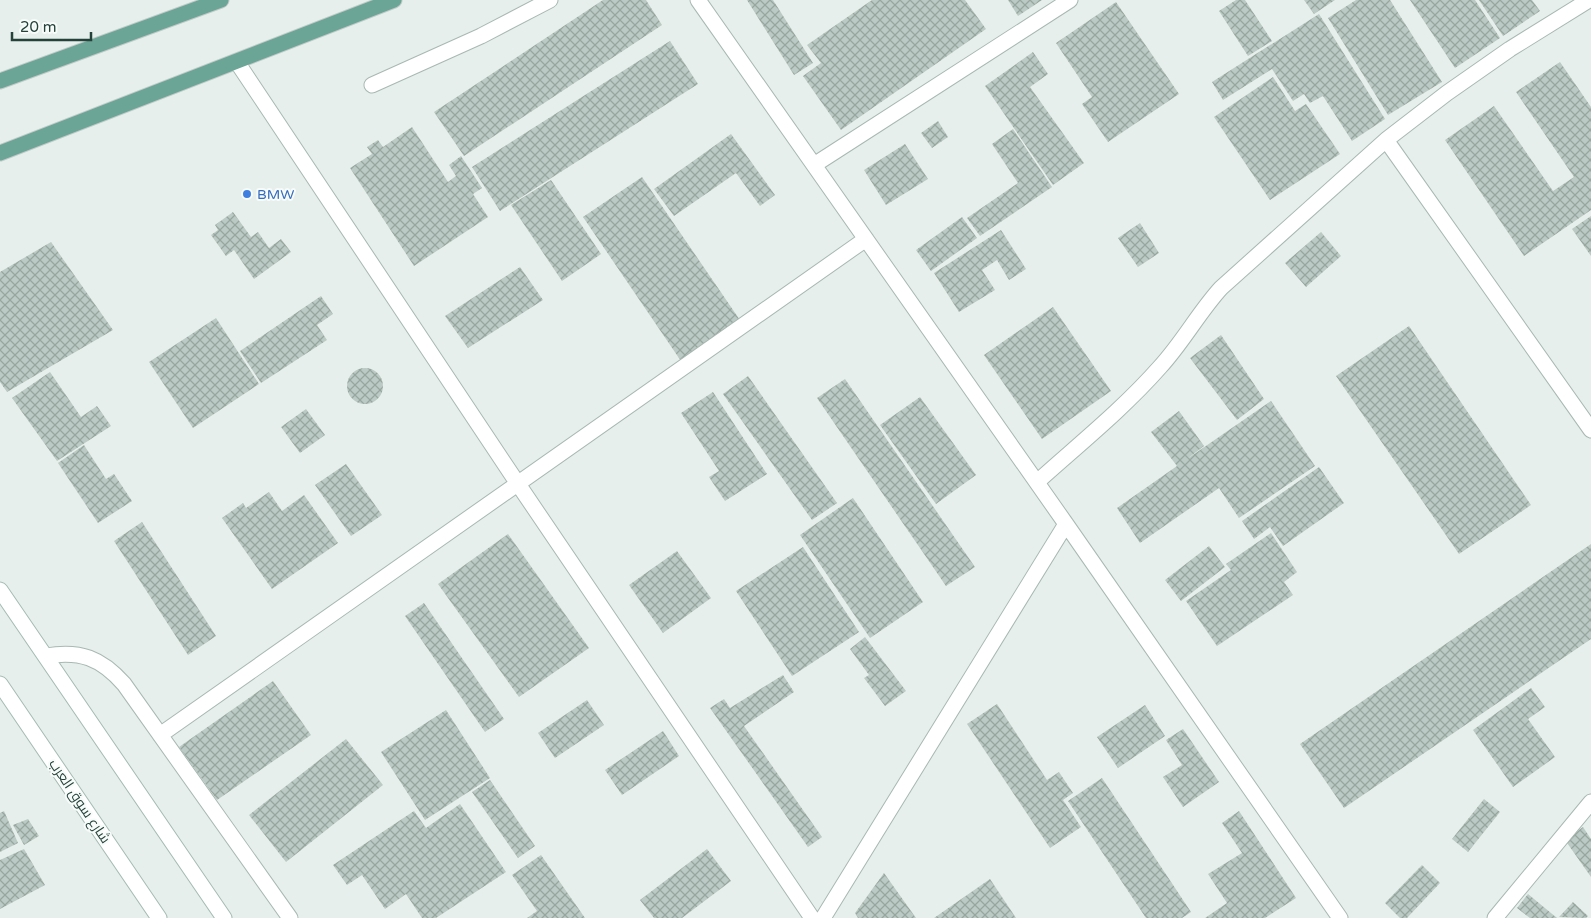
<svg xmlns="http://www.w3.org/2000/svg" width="1591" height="918" font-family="'Varela Round',Cairo,sans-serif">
  <defs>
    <pattern id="building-cross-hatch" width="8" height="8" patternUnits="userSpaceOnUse" patternTransform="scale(1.25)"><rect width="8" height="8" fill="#bbcac4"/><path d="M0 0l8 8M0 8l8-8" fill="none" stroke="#98a6a0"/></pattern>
  </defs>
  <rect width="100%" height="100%" fill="#e6efeb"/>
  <path fill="url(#building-cross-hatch)" d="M603 0H646L662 25 464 156 434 112Z
    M747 0H773L813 63 794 75Z
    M872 0H965L986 29 841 130 803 76 821 63 807 45Z
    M1008 0H1042L1018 16Z
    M1236 0H1245L1272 41 1248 56 1219 11Z
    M1304 0H1335L1314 14Z
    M1356 0H1390L1442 82 1388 115 1328 18Z
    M1410 0H1475L1500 38 1455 68Z
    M1479 0H1532L1540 11 1503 36Z
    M1116 2 1179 94 1108 142 1082 104 1092 97 1056 43Z
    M1319 14 1385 119 1352 141 1323 96 1310 103 1304 94 1293 101 1272 69 1223 100 1212 82Z
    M670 41 698 84 500 211 472 167Z
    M1033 52 1048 74 1030 87 1084 163 1053 185 985 86Z
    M1560 62 1591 107V210L1524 256 1445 140 1494 106 1553 191 1574 177 1516 92Z
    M1273 77 1295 111 1306 104 1340 154 1270 200 1214 117Z
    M938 121 948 137 932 148 921 133Z
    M412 127 448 182 456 176 449 165 461 156 482 188 473 194 488 217 414 266 350 168 372 154 367 147 378 140 383 147Z
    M1013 129 1052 187 980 236 967 218 1018 183 992 144Z
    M731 134 775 195 760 206 736 173 674 216 654 189Z
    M905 144 928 179 886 205 864 170Z
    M642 177 742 323 683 364 583 217Z
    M551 180 601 254 562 281 511 205Z
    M233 212 251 237 258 232 269 248 281 239 291 252 254 279 234 250 226 256 211 235 218 230 215 225Z
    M1591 216V256L1572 229Z
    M962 217 977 238 931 271 916 250Z
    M1140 223 1159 253 1138 267 1118 238Z
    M1001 230 1026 269 1009 280 997 260 982 270 995 290 959 312 934 273Z
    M1321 232 1341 256 1306 287 1285 263Z
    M51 242 113 330 7 392 0 382V272Z
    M520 267 543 300 468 348 445 316Z
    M321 296 333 314 317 325 327 340 261 383 240 351Z
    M1053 307 1111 391 1042 439 984 355Z
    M216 318 259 384 193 428 149 362Z
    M1409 326 1531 505 1459 554 1336 376Z
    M1221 335 1264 399 1237 420 1190 358Z
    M347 386a18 18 0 1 1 36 0a18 18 0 1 1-36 0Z
    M50 372 81 417 97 406 111 426 57 461 12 398Z
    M748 376 837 503 812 520 723 394Z
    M845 379 975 567 946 586 817 398Z
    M713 392 767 474 725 501 709 477 719 471 681 413Z
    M920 397 976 475 936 504 880 425Z
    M1271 401 1315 466 1239 518 1219 488 1140 543 1117 508 1177 466 1151 432 1179 411 1204 446 1187 459Z
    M306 409 325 435 300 453 281 427Z
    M84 445 106 479 114 474 132 501 98 523 58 463Z
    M346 464 382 515 351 536 315 485Z
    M1319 467 1344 503 1283 546 1270 527 1254 539 1242 521Z
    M269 492 282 511 304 495 338 543 272 589 222 518 243 503 246 508Z
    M853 498 923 602 870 638 800 535Z
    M142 522 216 636 188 655 114 541Z
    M1271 533 1297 572 1284 582 1293 595 1217 646 1186 601 1231 570 1226 564Z
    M508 534 589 648 519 697 438 584Z
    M1591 544V639L1344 808 1300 744Z
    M1209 546 1225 567 1181 601 1165 580Z
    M803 547 859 632 792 676 736 591Z
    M677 551 711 598 663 633 629 585Z
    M424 603 504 719 485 732 405 616Z
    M865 637 906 691 885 706 864 678 869 675 850 649Z
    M783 675 794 692 744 726 822 837 808 847 710 708 724 699 730 708Z
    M273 681 311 735 217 800 179 747Z
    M1531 688 1545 707 1528 719 1555 757 1513 787 1473 730Z
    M587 700 604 725 555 758 538 733Z
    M997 704 1047 780 1059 772 1073 793 1063 800 1081 827 1050 848 967 724Z
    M1145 705 1165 736 1118 768 1097 737Z
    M446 710 490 778 425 820 381 752Z
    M1183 729 1219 782 1183 807 1163 777 1182 765 1166 740Z
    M663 731 679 756 622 795 605 770Z
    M346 739 383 785 286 862 249 815Z
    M1102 778 1191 912 1182 918H1146L1068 801Z
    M490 780 535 846 518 858 472 792Z
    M1484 799 1500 812 1468 852 1452 839Z
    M460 804 506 872 436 918H422L406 894 385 909 362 875 347 885 333 865 414 811 426 828Z
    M4 811 18 843 0 852V813Z
    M1239 811 1296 898 1265 918H1205L1227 903 1208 874 1242 853 1222 823Z
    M28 819 39 836 24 845 13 825Z
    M1583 827 1591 839V877L1565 840Z
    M24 849 45 885 0 909V860Z
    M707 849 731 881 682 918H654L640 900Z
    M541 855 585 918H527L537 911 512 875Z
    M1422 865 1440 883 1407 918H1400L1385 903Z
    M884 873 916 918H858L855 913Z
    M990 879 1016 918H934Z
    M1528 894 1557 918H1530L1517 908Z
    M1573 902 1588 916 1586 918 1559 917Z"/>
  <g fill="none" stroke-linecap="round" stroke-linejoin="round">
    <defs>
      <path id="minor" d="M698 0 1066 524 1340 918
        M237 62 518 484 812 918
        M372 85 481 36 550 0
        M1386 140 1591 430
        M814 165 1070 0
        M1037 482C1078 445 1123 409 1160 367 1183 342 1199 312 1221 288L1386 140 1447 93 1510 49 1589 0
        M46 656C80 650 101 658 124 684L290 918
        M160 735 866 239
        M823 918 1066 524
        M1495 918 1591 802"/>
      <path id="secondary" d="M0 590 224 918
        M0 684 159 918"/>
      <path id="primary" d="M0 81 221 0
        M0 153 394 0"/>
    </defs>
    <use href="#minor" stroke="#a8b8b2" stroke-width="17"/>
    <use href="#secondary" stroke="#a4bbb3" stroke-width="17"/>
    <use href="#primary" stroke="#c2cac8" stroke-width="17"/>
    <use href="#minor" stroke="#fff" stroke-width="15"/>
    <use href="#secondary" stroke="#fff" stroke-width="15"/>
    <use href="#primary" stroke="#6aa596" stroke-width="15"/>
  </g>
  <circle fill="#3f7fe0" stroke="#f7fbf9" stroke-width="2" cx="247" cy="194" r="5"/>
  <g text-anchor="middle" stroke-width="4" stroke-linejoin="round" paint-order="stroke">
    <g font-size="14" fill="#366cbe" stroke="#f7fbf9" text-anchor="start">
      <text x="257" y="199">BMW</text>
    </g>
    <g font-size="14" fill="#24423a" stroke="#f7fbf9">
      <text transform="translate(80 801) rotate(56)" y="5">شارع سوق العرب</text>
    </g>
  </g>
  <path d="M12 32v8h79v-8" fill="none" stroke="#24423a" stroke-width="2.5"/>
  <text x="20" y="32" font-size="15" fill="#24423a" stroke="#f7fbf9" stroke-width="4" paint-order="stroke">20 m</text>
</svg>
